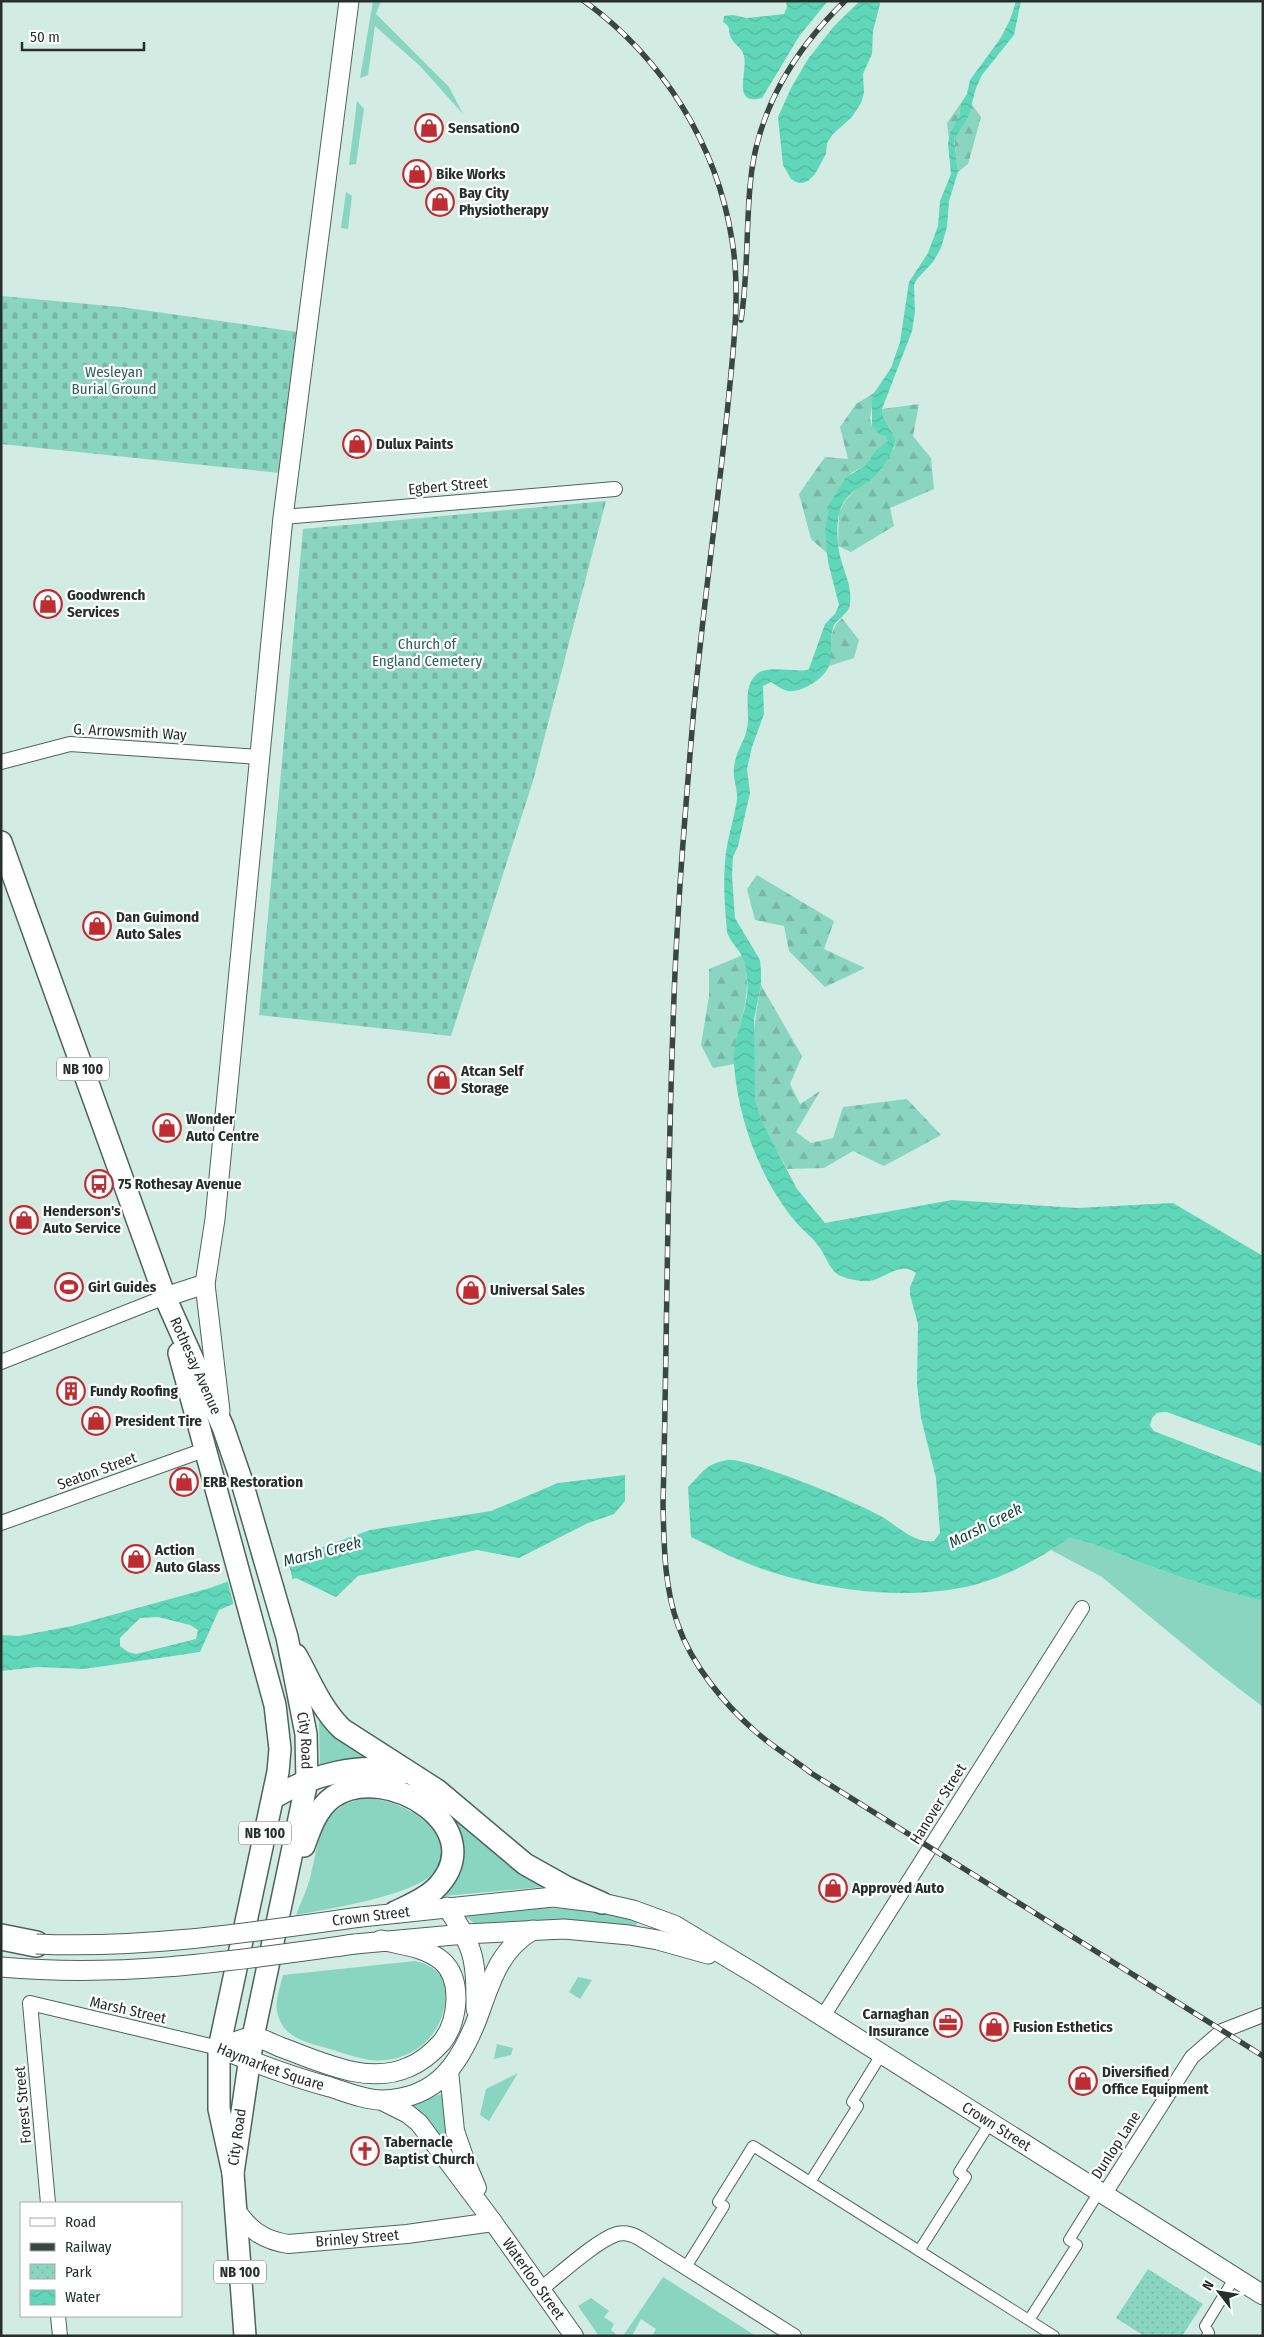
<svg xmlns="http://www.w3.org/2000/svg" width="1264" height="2337" font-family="'Fira Sans Condensed',sans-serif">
  <defs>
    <pattern id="forest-firs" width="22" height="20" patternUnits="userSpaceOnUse" patternTransform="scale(1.25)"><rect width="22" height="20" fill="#8ad5bf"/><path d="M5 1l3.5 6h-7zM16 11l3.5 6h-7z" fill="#77b7a4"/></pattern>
    <pattern id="cemetery-stones" width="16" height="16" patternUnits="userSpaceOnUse" patternTransform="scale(1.25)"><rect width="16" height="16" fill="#8ad5bf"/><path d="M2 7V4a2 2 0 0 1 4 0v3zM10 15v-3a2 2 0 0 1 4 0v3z" fill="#77b7a4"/></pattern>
    <pattern id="park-dots" width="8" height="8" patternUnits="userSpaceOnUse" patternTransform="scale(1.25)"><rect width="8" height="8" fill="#8ad5bf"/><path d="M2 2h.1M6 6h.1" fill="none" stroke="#77b7a4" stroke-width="1.8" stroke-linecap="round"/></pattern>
    <pattern id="water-waves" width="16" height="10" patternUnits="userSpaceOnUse" patternTransform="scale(1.25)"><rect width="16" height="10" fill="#60d7b9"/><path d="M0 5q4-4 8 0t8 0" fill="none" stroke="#53b99f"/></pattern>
  </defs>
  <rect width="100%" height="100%" fill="#d2ece4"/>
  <path fill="#8ad5bf" d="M373 1H381L376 14 449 87 463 114 420 66 375 26 368 75 360 78Z
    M357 101 364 109 356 164 349 165Z
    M346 192 352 196 348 229 341 228Z
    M1069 1538C1097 1543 1122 1556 1149 1566 1186 1579 1224 1592 1263 1601V1707L1211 1667 1102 1577 1051 1550Z
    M319 1721 322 1722 369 1757 320 1767Z
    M365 1798C388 1799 413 1809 430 1826 438 1834 443 1845 441 1856 440 1863 438 1868 433 1873 413 1896 327 1909 296 1915 301 1902 308 1888 311 1874 321 1837 318 1808 365 1798Z
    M447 1812 543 1886V1887L445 1896 444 1894C469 1870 470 1838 447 1812Z
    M527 1908C551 1908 621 1908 639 1922L635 1926 573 1920 475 1924 465 1916Z
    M415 1961C430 1964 444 1973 445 1990 449 2032 412 2065 370 2060 357 2058 343 2053 330 2049 313 2044 290 2040 281 2023 272 2007 279 1991 283 1975Z
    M578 1977 592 1980 580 1999 569 1992Z
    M497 2044 513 2048 511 2055 494 2059Z
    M518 2073 489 2121 480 2115 486 2089Z
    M445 2093 483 2199 427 2118 410 2108V2104Z
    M663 2277 756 2336H657L653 2334 656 2329 641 2319 632 2336H623Z
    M591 2298 609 2311 604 2317 614 2324 611 2330 618 2336H599L578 2306Z"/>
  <path fill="url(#forest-firs)" d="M961 103 959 117 949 139 947 123Z
    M971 103 981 117 968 164 958 172 954 138 968 118Z
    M874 393 870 419 872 426 885 436 888 441 886 445 875 451 865 466 851 473 825 531 828 554 811 539 799 494 825 457 848 459 840 427 856 404Z
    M919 404 913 436 931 458 934 489 890 508 894 526 851 552 838 546 839 512 846 499 880 468 894 448 896 440 882 414V409Z
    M842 618 859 640 854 658 829 666C831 649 828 629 842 618Z
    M757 875 834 921 824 949 865 968 825 987 789 951 784 926 755 920 747 889Z
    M743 955C755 998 736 1024 734 1064L713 1068 701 1045 709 996V969Z
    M761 985 802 1056 790 1084 800 1104 820 1091 796 1132 811 1143 833 1138 843 1107 907 1099 941 1135 884 1166 853 1151 824 1168 787 1169C779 1152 766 1136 760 1118 746 1077 753 1027 761 985Z"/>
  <path fill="url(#cemetery-stones)" d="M1 296 121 307 305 333 289 474 1 444Z
    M606 501 533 781 451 1036 259 1015 303 529Z"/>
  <path fill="url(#park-dots)" d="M1148 2269 1203 2304 1182 2336H1144L1116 2318Z"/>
  <path fill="url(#water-waves)" fill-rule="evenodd" d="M786 1H828L800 35 762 98C731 106 748 72 744 56 742 47 733 44 730 36 729 32 730 29 727 25L723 22 724 16 733 15 747 18 784 14 787 7Z
    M860 1H879L880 4 873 31 872 54 863 74 864 93 861 103 852 117 833 134 827 143 826 154 815 174 808 181 802 183 796 182 791 179 783 165 778 117 791 88 808 59 835 25Z
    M1016 1H1021L1014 35 982 75 976 88 968 118 954 139 958 172 949 201 947 227 941 248 933 262 917 279 914 285 915 312 912 331 882 409V414L896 440C893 452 884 466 875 476 861 490 845 490 839 514 836 529 837 548 842 563 846 576 852 589 850 604 849 615 836 618 833 628 829 640 833 654 829 666 824 679 801 693 788 691 782 690 776 685 771 682L763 686 764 714 752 747 747 769 750 793 738 846 733 857 732 875 735 918 760 960 761 971V985L754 1019 755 1099 761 1120 797 1189 825 1223 952 1200 1077 1208 1173 1203 1263 1256V1447L1166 1412 1157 1413 1150 1425 1154 1431 1263 1473V1601C1224 1592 1186 1579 1149 1566 1122 1556 1097 1543 1069 1538 1040 1558 1008 1576 974 1585 906 1602 821 1590 757 1567 734 1559 712 1547 691 1537L688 1487C704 1472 703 1465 727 1460 747 1457 864 1505 884 1518 898 1527 916 1544 934 1541L940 1533 936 1478 921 1418 917 1385 918 1324 910 1295V1287L916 1273C902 1262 888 1275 874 1280 864 1283 845 1279 837 1274 828 1267 824 1251 816 1243 810 1235 801 1229 795 1221 760 1179 738 1119 734 1064 732 1043 743 1022 746 1001 749 989 747 977 745 964 742 950 731 945 727 932 725 909 723 886 725 863 726 841 734 821 737 799 738 787 731 778 735 762 737 750 745 740 747 729 751 712 741 688 757 674 769 664 799 674 809 669L825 624 835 614 839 605 828 562 825 531 830 503 846 477 865 466 875 451 888 441 885 436 879 434 872 426V400L874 393 891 368 900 342 909 282 928 253 938 226 940 201 951 174 948 144 950 133 959 117 961 103 967 94 970 80 1000 39 1010 20Z
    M625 1475V1501L614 1514 588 1523 519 1558 477 1550 358 1576 336 1597 296 1578 219 1610 200 1652 84 1669 38 1667 1 1671V1635L19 1636 72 1626 210 1588 370 1530 491 1511 558 1483ZM158 1617 190 1625 198 1630 196 1639 136 1654 128 1652 120 1646V1638L140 1618Z"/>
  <path fill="#d2ece4" d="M1166 1412 1263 1447V1450L1166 1415 1158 1416 1154 1419 1153 1425 1156 1429 1263 1471V1473L1154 1431 1150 1426 1152 1418 1157 1413Z
    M287 1556 293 1581 234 1606 227 1579Z"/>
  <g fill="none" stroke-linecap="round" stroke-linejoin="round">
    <defs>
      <path id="pedestrian" d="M810 2182 858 2106 852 2102 881 2055
        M720 2203 718 2202 753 2146 1054 2336
        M919 2251 966 2177 959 2172 990 2123
        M686 2267 724 2206 722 2205
        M1029 2320 1077 2245 1069 2240 1099 2192
        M1207 2336 1209 2333 1205 2326 1235 2277"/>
      <path id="minor" d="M283 517 615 489
        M1 762 70 744 259 757
        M1 1362 165 1297
        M1 1523 204 1450
        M822 2018 1082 1608
        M1104 2195 1192 2057 1222 2031 1263 2015
        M48 2203 30 2003 219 2048
        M541 2289C559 2275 597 2240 617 2234 625 2232 632 2234 639 2238L794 2336
        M58 2316 60 2336"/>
      <g id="tertiary">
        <path d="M449 2071 455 2131 465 2160 477 2188"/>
        <path id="s1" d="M380 2100 408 2114 419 2123 493 2222 574 2336"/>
        <path id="s2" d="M235 2208C249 2230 263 2240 288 2244L407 2234 493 2222"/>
      </g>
      <g id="secondary">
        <path d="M165 1297 205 1284"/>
        <path d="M220 1411 205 1284 215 1219 283 517 349 1"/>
        <path d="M447 1907C475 1949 476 1959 476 2009"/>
        <path id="s3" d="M361 1917 553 1897 602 1903 633 1910 674 1925 757 1975 1263 2295"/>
        <path d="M355 1944 465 1934 564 1929 629 1935 658 1940 708 1954"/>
        <path id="s4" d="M219 2048C255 2063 292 2077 330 2087 346 2092 365 2100 382 2100 438 2099 461 2062 479 2014 491 1980 500 1949 533 1930"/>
        <path d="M219 2048C229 2045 241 2038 252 2037 260 2037 273 2044 280 2047 320 2061 367 2086 409 2067 421 2062 433 2052 442 2042 458 2022 463 1980 442 1961 425 1947 402 1945 381 1940"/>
      </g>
      <g id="primary">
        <path id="s5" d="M1 842 165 1297 223 1427 241 1479 287 1637 306 1734 307 1781 253 2037 233 2173"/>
        <path d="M179 1353 275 1705 280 1749 278 1772 219 2048V2109L233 2173 245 2336"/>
        <path d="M296 1655C310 1680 321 1709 342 1729L437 1790 525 1864 566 1887 602 1903"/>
        <path d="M273 1798C311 1775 361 1761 404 1773"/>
        <path d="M304 1846C310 1829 317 1808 333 1797 386 1760 497 1830 434 1890 423 1900 408 1906 395 1912"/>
      </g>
      <path id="motorway" d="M1 1937 36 1944"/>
    </defs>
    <use href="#pedestrian" stroke="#4d645d" stroke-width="12"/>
    <use href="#minor" stroke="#4d645d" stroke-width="16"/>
    <use href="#tertiary" stroke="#4d645d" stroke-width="20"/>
    <use href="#secondary" stroke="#4d645d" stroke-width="21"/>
    <use href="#primary" stroke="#4d645d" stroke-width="24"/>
    <use href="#motorway" stroke="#4d645d" stroke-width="28"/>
    <use href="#pedestrian" stroke="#fff" stroke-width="10"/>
    <use href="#minor" stroke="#fff" stroke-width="14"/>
    <use href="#tertiary" stroke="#fff" stroke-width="18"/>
    <use href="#secondary" stroke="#fff" stroke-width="19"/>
    <use href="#primary" stroke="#fff" stroke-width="21"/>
    <use href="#motorway" stroke="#fff" stroke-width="25"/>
    <defs>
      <path id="rail" d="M584 1C663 58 717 145 732 240 741 294 733 351 728 404 718 505 703 606 694 707 685 814 676 920 673 1027 667 1186 667 1345 663 1504 664 1544 664 1587 678 1625 692 1665 724 1704 756 1732 773 1747 793 1759 811 1773L1263 2056
        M741 320C748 276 746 231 750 187 755 114 793 51 845 1"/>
    </defs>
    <use href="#rail" stroke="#3a4642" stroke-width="5.5"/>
    <use href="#rail" stroke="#fff" stroke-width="4" stroke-dasharray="11" stroke-linecap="butt"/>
    <defs>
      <path id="secondary-bridge" d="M36 1944C146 1949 252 1932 361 1917
        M1 1967C125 1978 233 1961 355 1944"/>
    </defs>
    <use href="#secondary-bridge" stroke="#4d645d" stroke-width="21" stroke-linecap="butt"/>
    <use href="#secondary-bridge" stroke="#fff" stroke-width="19"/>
  </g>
  <defs>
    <symbol id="shop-ring" viewBox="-11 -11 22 22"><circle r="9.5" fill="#fff" stroke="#bd2d32" stroke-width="1.5"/><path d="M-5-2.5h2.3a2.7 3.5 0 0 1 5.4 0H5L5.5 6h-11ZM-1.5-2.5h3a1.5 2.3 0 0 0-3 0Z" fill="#bd2d32"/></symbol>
    <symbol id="bus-ring" viewBox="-11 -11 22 22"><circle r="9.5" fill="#fff" stroke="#bd2d32" stroke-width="1.5"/><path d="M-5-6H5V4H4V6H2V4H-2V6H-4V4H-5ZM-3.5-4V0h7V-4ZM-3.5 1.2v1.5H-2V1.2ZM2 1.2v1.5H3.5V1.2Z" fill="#bd2d32"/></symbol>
    <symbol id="stadium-ring" viewBox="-11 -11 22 22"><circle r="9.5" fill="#fff" stroke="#bd2d32" stroke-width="1.5"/><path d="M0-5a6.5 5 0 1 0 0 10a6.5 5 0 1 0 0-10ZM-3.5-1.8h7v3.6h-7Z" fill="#bd2d32"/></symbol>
    <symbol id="building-ring" viewBox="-11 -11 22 22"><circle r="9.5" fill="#fff" stroke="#bd2d32" stroke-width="1.5"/><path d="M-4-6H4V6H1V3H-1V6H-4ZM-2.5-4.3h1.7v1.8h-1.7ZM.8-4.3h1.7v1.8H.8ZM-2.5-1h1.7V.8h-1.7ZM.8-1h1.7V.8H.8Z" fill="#bd2d32"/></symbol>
    <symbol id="office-ring" viewBox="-11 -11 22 22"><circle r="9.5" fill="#fff" stroke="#bd2d32" stroke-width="1.5"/><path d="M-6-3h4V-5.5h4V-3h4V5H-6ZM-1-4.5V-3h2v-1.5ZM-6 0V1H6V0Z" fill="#bd2d32"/></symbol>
    <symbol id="church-ring" viewBox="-11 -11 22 22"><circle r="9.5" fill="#fff" stroke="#bd2d32" stroke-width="1.5"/><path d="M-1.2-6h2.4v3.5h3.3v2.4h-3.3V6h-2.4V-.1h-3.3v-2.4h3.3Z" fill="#bd2d32"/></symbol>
  </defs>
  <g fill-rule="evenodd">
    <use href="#shop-ring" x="413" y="112" width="32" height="32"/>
    <use href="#shop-ring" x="401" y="158" width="32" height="32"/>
    <use href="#shop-ring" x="424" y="186" width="32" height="32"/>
    <use href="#shop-ring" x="341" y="428" width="32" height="32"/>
    <use href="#shop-ring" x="32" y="588" width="32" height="32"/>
    <use href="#shop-ring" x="81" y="910" width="32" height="32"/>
    <use href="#shop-ring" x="426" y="1064" width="32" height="32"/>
    <use href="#shop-ring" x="151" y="1112" width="32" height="32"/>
    <use href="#bus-ring" x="83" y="1168" width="32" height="32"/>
    <use href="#shop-ring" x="8" y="1204" width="32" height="32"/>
    <use href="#stadium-ring" x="53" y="1271" width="32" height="32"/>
    <use href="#shop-ring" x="455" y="1274" width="32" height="32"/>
    <use href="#building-ring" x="55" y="1375" width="32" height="32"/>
    <use href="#shop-ring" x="80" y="1405" width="32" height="32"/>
    <use href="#shop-ring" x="168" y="1466" width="32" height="32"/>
    <use href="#shop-ring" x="120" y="1543" width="32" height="32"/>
    <use href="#shop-ring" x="817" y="1872" width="32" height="32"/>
    <use href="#office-ring" x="932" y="2007" width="32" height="32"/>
    <use href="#shop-ring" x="978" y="2011" width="32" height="32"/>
    <use href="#shop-ring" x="1067" y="2065" width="32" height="32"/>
    <use href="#church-ring" x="349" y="2135" width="32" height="32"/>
  </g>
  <g text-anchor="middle" stroke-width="4.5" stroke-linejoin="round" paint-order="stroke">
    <g fill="#fff" stroke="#666d6b" stroke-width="1">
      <rect x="57" y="1057.5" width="52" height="23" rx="4"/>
      <rect x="239" y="1821.5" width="52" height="23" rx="4"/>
      <rect x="214" y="2260.5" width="52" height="23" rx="4"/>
    </g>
    <g font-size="14" font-weight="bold" fill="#252f2b">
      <text x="83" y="1074">NB 100</text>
      <text x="265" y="1838">NB 100</text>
      <text x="240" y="2277">NB 100</text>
    </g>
    <g font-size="15" font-weight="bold" fill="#252f2b" stroke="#fff" text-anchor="start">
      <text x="448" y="133">SensationO</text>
      <text x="436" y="179">Bike Works</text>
      <text x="459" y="198">Bay City<tspan x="459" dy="17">Physiotherapy</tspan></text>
      <text x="376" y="449">Dulux Paints</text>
      <text x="67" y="600">Goodwrench<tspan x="67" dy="17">Services</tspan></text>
      <text x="116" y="922">Dan Guimond<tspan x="116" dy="17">Auto Sales</tspan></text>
      <text x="461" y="1076">Atcan Self<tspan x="461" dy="17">Storage</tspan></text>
      <text x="186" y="1124">Wonder<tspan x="186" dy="17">Auto Centre</tspan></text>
      <text x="118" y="1189">75 Rothesay Avenue</text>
      <text x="43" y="1216">Henderson's<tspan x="43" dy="17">Auto Service</tspan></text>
      <text x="88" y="1292">Girl Guides</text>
      <text x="490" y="1295">Universal Sales</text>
      <text x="90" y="1396">Fundy Roofing</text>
      <text x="115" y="1426">President Tire</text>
      <text x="203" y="1487">ERB Restoration</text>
      <text x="155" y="1555">Action<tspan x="155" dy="17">Auto Glass</tspan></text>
      <text x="852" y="1893">Approved Auto</text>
      <text x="929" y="2019" text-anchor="end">Carnaghan<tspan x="929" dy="17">Insurance</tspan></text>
      <text x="1013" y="2032">Fusion Esthetics</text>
      <text x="1102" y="2077">Diversified<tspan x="1102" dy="17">Office Equipment</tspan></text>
      <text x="384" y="2147">Tabernacle<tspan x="384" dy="17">Baptist Church</tspan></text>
    </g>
    <g font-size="15" fill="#2e6053" stroke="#fff">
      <text x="114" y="377">Wesleyan<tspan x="114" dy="17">Burial Ground</tspan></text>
      <text x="427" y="649">Church of<tspan x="427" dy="17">England Cemetery</tspan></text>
    </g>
    <g font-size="15" fill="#252f2b" stroke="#fff">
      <text transform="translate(448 486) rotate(-5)" y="5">Egbert Street</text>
      <text transform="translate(130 732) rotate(3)" y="5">G. Arrowsmith Way</text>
      <text dy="5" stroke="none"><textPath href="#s5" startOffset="559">Rothesay Avenue</textPath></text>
      <text transform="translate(97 1471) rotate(-20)" y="5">Seaton Street</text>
      <text dy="5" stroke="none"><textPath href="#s5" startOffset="951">City Road</textPath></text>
      <text transform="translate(938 1804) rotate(-58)" y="5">Hanover Street</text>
      <text transform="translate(371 1916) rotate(-7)" y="5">Crown Street</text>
      <text transform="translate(128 2010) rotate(13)" y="5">Marsh Street</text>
      <text dy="5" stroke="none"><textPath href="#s4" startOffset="55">Haymarket Square</textPath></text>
      <text transform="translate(23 2105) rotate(-95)" y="5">Forest Street</text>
      <text dy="5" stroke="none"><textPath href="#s3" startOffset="698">Crown Street</textPath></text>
      <text transform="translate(237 2137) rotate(-82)" y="5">City Road</text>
      <text transform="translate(1116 2145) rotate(-57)" y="5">Dunlop Lane</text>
      <text dy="5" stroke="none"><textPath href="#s2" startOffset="136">Brinley Street</textPath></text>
      <text dy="5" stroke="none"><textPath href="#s1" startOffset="239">Waterloo Street</textPath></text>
    </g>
    <g font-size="16" font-style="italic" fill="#13483b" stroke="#fff">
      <text transform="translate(985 1525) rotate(-27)" y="6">Marsh Creek</text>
      <text transform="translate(322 1551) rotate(-14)" y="6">Marsh Creek</text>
    </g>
  </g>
  <rect width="1264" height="2337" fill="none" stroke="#252f2b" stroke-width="5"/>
  <rect x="20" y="2202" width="162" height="115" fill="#ffffff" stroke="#a8acaa"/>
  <rect x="30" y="2218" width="25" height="8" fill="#ffffff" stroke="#a8acaa"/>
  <text x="65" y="2227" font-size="15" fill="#252f2b">Road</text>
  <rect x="30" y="2243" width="25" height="8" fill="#3a4642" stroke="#a8acaa"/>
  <text x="65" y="2252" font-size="15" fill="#252f2b">Railway</text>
  <rect x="30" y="2264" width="25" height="15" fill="url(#park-dots)" stroke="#a8acaa"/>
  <text x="65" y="2277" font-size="15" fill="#252f2b">Park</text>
  <rect x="30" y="2290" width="25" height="15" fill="url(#water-waves)" stroke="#a8acaa"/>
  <text x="65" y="2302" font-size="15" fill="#252f2b">Water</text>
  <g transform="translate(1219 2292) rotate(301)" stroke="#ffffff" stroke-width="4" paint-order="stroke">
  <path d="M0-4L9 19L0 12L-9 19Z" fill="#252f2b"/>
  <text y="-8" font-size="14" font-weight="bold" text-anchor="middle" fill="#252f2b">N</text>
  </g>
  <path d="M22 42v8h122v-8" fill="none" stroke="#252f2b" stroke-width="2.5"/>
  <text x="30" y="42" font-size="15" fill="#252f2b" stroke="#ffffff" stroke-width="4" paint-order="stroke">50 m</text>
</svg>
